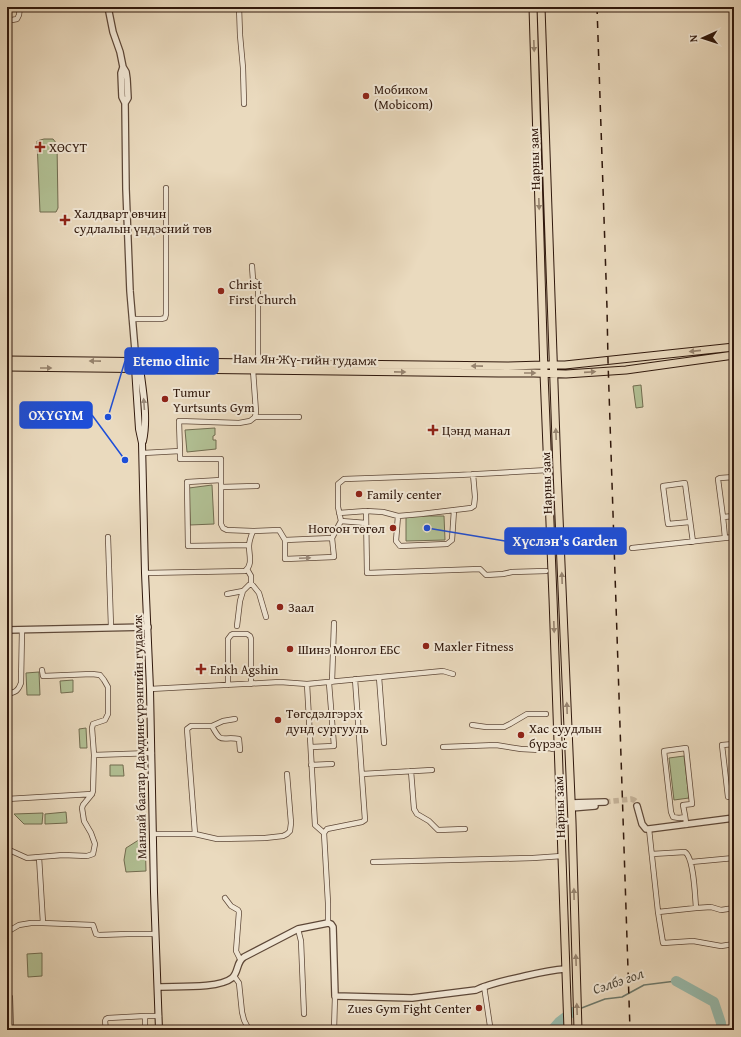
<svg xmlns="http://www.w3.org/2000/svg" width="741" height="1037" font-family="'Gentium Book Plus',serif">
  <rect width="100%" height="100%" fill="#eadabe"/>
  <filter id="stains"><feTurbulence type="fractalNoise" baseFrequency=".005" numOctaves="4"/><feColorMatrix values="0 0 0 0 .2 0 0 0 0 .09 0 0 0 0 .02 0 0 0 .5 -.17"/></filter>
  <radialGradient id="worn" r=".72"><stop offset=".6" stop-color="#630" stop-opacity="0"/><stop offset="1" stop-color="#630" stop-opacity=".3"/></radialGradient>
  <path fill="#b2c195" stroke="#716c50" d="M44 139H53L57 144 58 208 56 212H40L37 141Z
    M641 385 643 407 636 408 633 386Z
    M215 428V435L213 436V440H216V449L187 452 185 430Z
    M212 485 214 524 190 525 189 488Z
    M406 516H444L445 540 406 541Z
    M39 672 40 695H27L26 673Z
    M73 680V692L61 693 60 681Z
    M139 712H142L143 740H141Z
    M86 728 87 748H80L79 729Z
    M684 756 689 798 674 800 669 758Z
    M110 765H123L124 776H110Z
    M66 812 67 823 45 824V814Z
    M43 813 42 824H24L14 814Z
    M145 836 146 871 126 872 124 860 126 848Z
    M42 953V976L28 977 27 954Z"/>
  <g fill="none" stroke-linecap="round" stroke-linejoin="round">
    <path stroke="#6e7a6d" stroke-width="1.5" d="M579 1009 605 999 622 997 644 985 676 981"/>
    <path stroke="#98bbad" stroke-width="10" d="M676 981 714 1002 721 1023V1030
      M552 1030 559 1022 572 1012"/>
    <path stroke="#c5b39a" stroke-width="5.5" stroke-dasharray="5.5 3" stroke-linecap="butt" d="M605 802 631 799C635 800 637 801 637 806"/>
    <defs>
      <path id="minor" d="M239 7 240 35 243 68 244 104
        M7 21 17 19 19 15 20 7
        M252 266 253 280 258 283V364
        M132 319H161L165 318 166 314V188
        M255 417H299
        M180 451V459H221V480L187 482 188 546 249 545
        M143 453 180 451 179 421 239 423 250 421 255 417 256 412 253 370
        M734 477 720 478 718 479 723 517 734 516
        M221 480V524L223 528 227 530 253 531
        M221 487 257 486
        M366 511 383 512 398 516 421 514 471 508 474 506 475 497 473 474
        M339 513 366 511 367 573 480 569 486 575 503 574 512 572 546 571
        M398 516 396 541 400 546 447 544 452 540 454 510
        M723 517 725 538
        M341 521 366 523
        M690 522 668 524 663 486 685 483 693 542
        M108 537 111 627
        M285 540 332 538
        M632 548 734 537
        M145 573 245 571C253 565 249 555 249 546 249 541 251 536 253 531L279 530 285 540V559L334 557 332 538 341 521 338 507V484L344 479 459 475 548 470
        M251 583 259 593 266 617
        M227 594 243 591
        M237 626 240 601 243 591 251 583V576L247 569
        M42 670 43 676 92 674 100 675 104 680 108 687V714L105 720 93 724 92 728 94 755 152 753
        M379 677 384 743
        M332 682 334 623
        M307 684 315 825 324 833
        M228 685V639L231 635 233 634H247L250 636 251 639V684
        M150 689 280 682 307 684 443 671 453 674
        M7 694C16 692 18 691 21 683L22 630
        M472 725 486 727H504L510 724 527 714H546
        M212 726C222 745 221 736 239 739L240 750
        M734 744 722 745 728 797 734 796
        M311 747 334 746 329 683
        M443 747 496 745 521 749 540 750 549 748 553 749 558 746
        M311 765 332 764
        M411 771 414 809 417 814 429 821 438 830 465 829
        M362 774 432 770
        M7 799 92 794
        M685 817 679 818 673 817 671 812 664 751 686 748 692 804 683 805C684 811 686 818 686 825
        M649 829 658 912 696 908 711 907 721 910 734 908
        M324 833 327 829 362 822 365 820 355 679
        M324 833 328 903V923
        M153 834H195L217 839 265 838 283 836 287 834 290 831 291 823 287 774
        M195 834 187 729 191 726H212L223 721 235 719
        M7 849 27 858 63 855 87 856 93 854 95 844 91 833 84 821 82 808 83 805 92 794 93 791 94 755
        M652 854 685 852C694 858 695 896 696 908
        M39 857 43 923
        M373 862 533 858 562 856
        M691 862 734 858
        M225 898 231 906 238 910 239 912 236 951 240 959
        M658 912 663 943 693 941 721 946 734 944
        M298 929 301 941 304 1014
        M7 932 19 925 31 923H43L93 925 96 934 99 935 128 934H155
        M234 976 239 983 242 1012 244 1020 249 1030
        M484 986 490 1026 493 1029 498 1030
        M7 996 10 997 11 1030
        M106 1030 105 1021 106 1019 108 1018 145 1016
        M145 1030V1016H159
        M334 1030 335 996"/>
      <path id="tertiary" d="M108 7 113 32 120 52 123 67 121 73 122 97 125 103 126 189 130 291 136 362
        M123 67 126 72 127 79 128 98 125 103
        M7 630 148 627
        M571 803 605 802
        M637 806 642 824 646 829H649L734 818
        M571 808 595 806
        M158 987C175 986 219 989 232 978 239 972 236 962 244 957L298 929 328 923 331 924 333 927 335 996 412 998 476 990C491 983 508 980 525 976 538 973 551 970 565 969"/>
      <path id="secondary" d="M135 364V368L139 429 142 443 145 573 150 689 154 892 159 1030
        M138 366 140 368C143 391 148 419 143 441"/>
      <path id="primary" d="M533 7 544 373 553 598 568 1030
        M541 7 557 470 572 822 578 1030
        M7 360 507 366 544 365H565L734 347
        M7 367 499 373H534L566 374 626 370 734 355"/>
    </defs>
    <use href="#minor" stroke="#5e4838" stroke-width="6"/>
    <use href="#tertiary" stroke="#5e4838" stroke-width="8"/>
    <use href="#secondary" stroke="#30180c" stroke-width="8"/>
    <use href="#primary" stroke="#30180c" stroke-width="9"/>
    <use href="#minor" stroke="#f1e7d5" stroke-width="4.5"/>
    <use href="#tertiary" stroke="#f1e7d5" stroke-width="5.5"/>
    <use href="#secondary" stroke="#f1e7d5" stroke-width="6"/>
    <use href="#primary" stroke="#eadabe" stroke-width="7"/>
    <path stroke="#30180c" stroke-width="1.5" stroke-dasharray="7 7" stroke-linecap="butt" d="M597 7 607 308 608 361 630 1030"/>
  </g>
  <defs><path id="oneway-solid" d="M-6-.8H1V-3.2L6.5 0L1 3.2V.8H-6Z"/></defs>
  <g fill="#96836e">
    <use href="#oneway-solid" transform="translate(534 46) rotate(88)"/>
    <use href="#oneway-solid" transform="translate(539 204) rotate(88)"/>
    <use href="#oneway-solid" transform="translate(695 351) rotate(174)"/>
    <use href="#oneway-solid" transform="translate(95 361) rotate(-179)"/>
    <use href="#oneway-solid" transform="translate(477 366) rotate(-179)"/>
    <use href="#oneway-solid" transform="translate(46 368)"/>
    <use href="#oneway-solid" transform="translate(400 372) rotate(1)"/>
    <use href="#oneway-solid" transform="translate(590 372) rotate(-4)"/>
    <use href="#oneway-solid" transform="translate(530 373)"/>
    <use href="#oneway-solid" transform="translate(556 434) rotate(-92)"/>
    <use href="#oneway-solid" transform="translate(562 578) rotate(-92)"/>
    <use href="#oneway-solid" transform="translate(554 627) rotate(88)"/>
    <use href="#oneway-solid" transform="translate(567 708) rotate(-92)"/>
    <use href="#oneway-solid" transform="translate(574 894) rotate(-91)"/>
    <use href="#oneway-solid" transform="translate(576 960) rotate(-92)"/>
    <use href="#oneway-solid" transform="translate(577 1009) rotate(-92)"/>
  </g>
  <g fill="#9a8a7b">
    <use href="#oneway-solid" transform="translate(144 404) rotate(-94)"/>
    <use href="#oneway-solid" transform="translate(305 558) rotate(-2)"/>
  </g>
  <g fill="#8f2418" stroke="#f1e7d5" stroke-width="1.5">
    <circle cx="366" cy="96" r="4"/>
    <path d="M38 141h4v4h4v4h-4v4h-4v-4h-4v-4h4z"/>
    <path d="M63 214h4v4h4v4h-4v4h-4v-4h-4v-4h4z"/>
    <circle cx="221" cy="291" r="4"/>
    <circle cx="165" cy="399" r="4"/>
    <path d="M431 424h4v4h4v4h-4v4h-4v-4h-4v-4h4z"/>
    <circle cx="359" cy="494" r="4"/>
    <circle cx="393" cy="528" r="4"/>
    <circle cx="280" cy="607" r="4"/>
    <circle cx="426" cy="646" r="4"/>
    <circle cx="290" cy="649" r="4"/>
    <path d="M199 663h4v4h4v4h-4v4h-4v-4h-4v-4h4z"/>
    <circle cx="278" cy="720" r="4"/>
    <circle cx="521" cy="735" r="4"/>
    <circle cx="479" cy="1008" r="4"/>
  </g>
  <g text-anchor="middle" stroke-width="4" stroke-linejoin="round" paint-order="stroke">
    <g font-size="13" fill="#30180c" stroke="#f1e7d5" text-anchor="start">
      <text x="374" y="94">Мобиком<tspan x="374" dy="15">(Mobicom)</tspan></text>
      <text x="49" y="152">ХӨСҮТ</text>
      <text x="74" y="218">Халдварт өвчин<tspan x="74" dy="15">судлалын үндэсний төв</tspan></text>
      <text x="229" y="289">Christ<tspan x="229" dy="15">First Church</tspan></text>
      <text x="173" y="397">Tumur<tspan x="173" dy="15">Yurtsunts Gym</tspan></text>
      <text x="442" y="435">Цэнд манал</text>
      <text x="367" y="499">Family center</text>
      <text x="385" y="533" text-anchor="end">Ногоон төгөл</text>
      <text x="288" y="612">Заал</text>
      <text x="434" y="651">Maxler Fitness</text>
      <text x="298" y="654">Шинэ Монгол ЕБС</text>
      <text x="210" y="674">Enkh Agshin</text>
      <text x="286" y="718">Төгсдэлгэрэх<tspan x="286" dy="15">дунд сургууль</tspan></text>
      <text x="529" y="733">Хас суудлын<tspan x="529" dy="15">бүрээс</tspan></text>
      <text x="471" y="1013" text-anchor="end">Zues Gym Fight Center</text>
    </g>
    <g font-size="13" fill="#30180c" stroke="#f1e7d5">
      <text transform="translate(534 159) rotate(-92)" y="5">Нарны зам</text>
      <text transform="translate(305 359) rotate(1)" y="5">Нам Ян Жү-гийн гудамж</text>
      <text transform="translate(546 483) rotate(-92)" y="5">Нарны зам</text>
      <text transform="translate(139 737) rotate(-91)" y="5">Манлай баатар Дамдинсүрэнгийн гудамж</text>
      <text transform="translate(559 807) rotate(-92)" y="5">Нарны зам</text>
    </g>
    <g font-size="14" font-style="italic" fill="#4f493c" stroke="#f1e7d5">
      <text transform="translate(618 981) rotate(-19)" y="5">Сэлбэ гол</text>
    </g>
  </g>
  <path fill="none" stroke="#1d4ed8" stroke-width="1.5" d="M108 417L125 361M125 460L92 415M427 528L505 541"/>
  <g fill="#1d4ed8" stroke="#f1e7d5" stroke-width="1.5">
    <circle cx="108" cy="417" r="4"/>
    <circle cx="125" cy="460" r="4"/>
    <circle cx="427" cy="528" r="4"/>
  </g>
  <g fill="#1d4ed8" stroke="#1d4ed8" stroke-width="1.5">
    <rect x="125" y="348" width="93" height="26" rx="4"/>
    <rect x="20" y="402" width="72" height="26" rx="4"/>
    <rect x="505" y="528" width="121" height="26" rx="4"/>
  </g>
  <g font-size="14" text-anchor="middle" font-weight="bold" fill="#fff">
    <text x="171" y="366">Etemo clinic</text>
    <text x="56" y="420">OXYGYM</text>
    <text x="565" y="546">Хүслэн's Garden</text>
  </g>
  <rect width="741" height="1037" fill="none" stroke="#eadabe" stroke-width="24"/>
  <rect x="8" y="8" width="725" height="1021" fill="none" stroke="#30180c" stroke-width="2"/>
  <rect x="12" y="12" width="717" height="1013" fill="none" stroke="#30180c"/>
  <g transform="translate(703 38) rotate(267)" stroke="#f1e7d5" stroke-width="3" paint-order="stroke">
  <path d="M0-3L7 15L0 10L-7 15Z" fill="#30180c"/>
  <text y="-6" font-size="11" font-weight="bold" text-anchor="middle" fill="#30180c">N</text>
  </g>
  <rect width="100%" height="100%" filter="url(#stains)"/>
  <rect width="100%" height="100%" fill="url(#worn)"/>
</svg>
